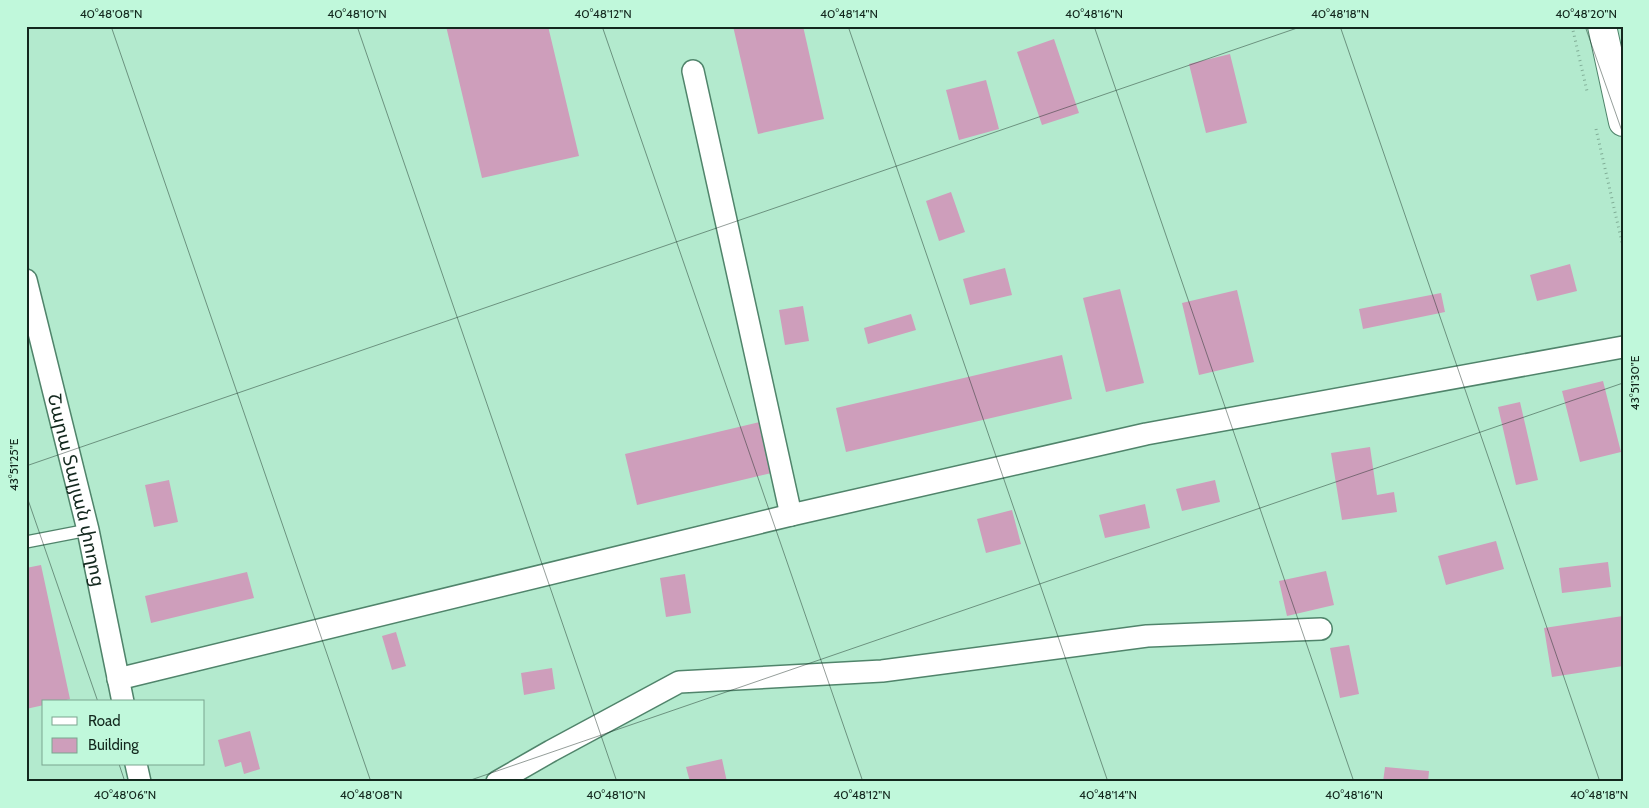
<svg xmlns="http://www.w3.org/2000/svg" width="1649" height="808" font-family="Cabin,'Noto Sans Armenian',sans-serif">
  <rect width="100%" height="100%" fill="#b3eace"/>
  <path fill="#ce9ebb" d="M446 26H548L579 156 482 178Z
    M733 26H803L824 119 758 134Z
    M1054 39 1079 113 1042 125 1017 52Z
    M1230 54 1247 123 1206 133 1189 64Z
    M986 80 999 129 959 140 946 90Z
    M951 192 965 232 939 241 926 201Z
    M1570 264 1577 291 1537 301 1530 275Z
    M1005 268 1012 295 970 305 963 279Z
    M1120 289 1144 383 1106 392 1083 298Z
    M1237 290 1254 362 1199 375 1182 303Z
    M1441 293 1445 312 1363 329 1359 309Z
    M803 306 809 341 785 345 779 310Z
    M911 314 916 330 868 344 864 328Z
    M1062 355 1072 399 846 452 836 408Z
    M1603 381 1621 452 1580 462 1562 391Z
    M1520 402 1538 480 1516 485 1498 407Z
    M768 420 780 471 637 505 625 454Z
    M1370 447 1377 495 1394 492 1397 512 1342 520 1331 453Z
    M169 480 178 522 154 527 145 485Z
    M1215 480 1220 502 1182 511 1176 489Z
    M1145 504 1150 528 1105 538 1099 515Z
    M1012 510 1021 544 986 553 977 519Z
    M1496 541 1504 569 1446 585 1438 556Z
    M1608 562 1611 587 1562 593 1559 568Z
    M41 565 70 699 58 702H44V705L26 709V568Z
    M1326 571 1334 605 1287 616 1279 581Z
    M247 572 254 598 151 623 145 596Z
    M685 574 691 613 666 617 660 578Z
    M1623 616V666L1552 677 1544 628Z
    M396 632 406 666 392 670 382 636Z
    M1349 645 1359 694 1340 698 1330 648Z
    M552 668 555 689 524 695 521 673Z
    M250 731 260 769 244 774 241 762 225 767 218 740Z
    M722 759 727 782H690L686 767Z
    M1385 767 1429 771 1428 782H1383Z"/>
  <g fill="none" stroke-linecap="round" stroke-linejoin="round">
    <defs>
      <path id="service" d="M26 542 88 530"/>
      <g id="minor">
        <path d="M693 71 791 515"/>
        <path id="s1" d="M26 280 88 530 123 702"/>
        <path d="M118 679 791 515 1146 434 1623 347"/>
        <path d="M136 764 140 782"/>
        <path d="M497 782 551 751 679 682 882 671 1147 636 1321 629"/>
      </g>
      <path id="secondary" d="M1602 26 1623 122"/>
    </defs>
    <use href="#service" stroke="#50846b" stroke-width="14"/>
    <use href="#minor" stroke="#50846b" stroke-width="24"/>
    <use href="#secondary" stroke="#50846b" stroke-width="30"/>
    <path stroke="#81ae97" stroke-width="3" stroke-dasharray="1 4" stroke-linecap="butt" d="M1572 26 1587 91
      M1596 129 1623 247"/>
    <use href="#service" stroke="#fff" stroke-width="11"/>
    <use href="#minor" stroke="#fff" stroke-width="21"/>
    <use href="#secondary" stroke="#fff" stroke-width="28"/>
  </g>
  <path fill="none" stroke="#13281e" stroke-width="1" stroke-opacity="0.45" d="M111 26 371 782M357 26 617 782M602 26 863 782M848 26 1108 782M1094 26 1354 782M1340 26 1600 782M1585 26 1623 134M26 466 1303 26M26 494 98 702M119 764 125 782M465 782 1623 383"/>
  <g text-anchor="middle" stroke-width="5" stroke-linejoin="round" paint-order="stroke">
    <g font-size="19" fill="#13281e" stroke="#c0f8db">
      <text dy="7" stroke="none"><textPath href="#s1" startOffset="216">Շարա Տալյան փողոց</textPath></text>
    </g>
  </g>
  <rect width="1649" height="808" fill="none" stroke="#c0f8db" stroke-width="55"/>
  <rect x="42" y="700" width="162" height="65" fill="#c0f8db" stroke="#7ba58f"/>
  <rect x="52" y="717" width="25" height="8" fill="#ffffff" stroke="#7ba58f"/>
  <text x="88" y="726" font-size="15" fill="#13281e">Road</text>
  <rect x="52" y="738" width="25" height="15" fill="#ce9ebb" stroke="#7ba58f"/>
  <text x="88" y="750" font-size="15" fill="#13281e">Building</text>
  <rect x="28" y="28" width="1594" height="752" fill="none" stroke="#13281e" stroke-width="2"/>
  <g font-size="12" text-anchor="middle" fill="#13281e">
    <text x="111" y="18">40°48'08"N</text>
    <text x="357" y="18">40°48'10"N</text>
    <text x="603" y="18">40°48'12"N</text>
    <text x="849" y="18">40°48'14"N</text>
    <text x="1094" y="18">40°48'16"N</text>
    <text x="1340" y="18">40°48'18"N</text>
    <text x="1586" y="18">40°48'20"N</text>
    <text transform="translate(1635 383) rotate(-90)" y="4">43°51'30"E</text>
    <text transform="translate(14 465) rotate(-90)" y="4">43°51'25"E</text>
    <text x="125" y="799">40°48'06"N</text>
    <text x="371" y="799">40°48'08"N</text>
    <text x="616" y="799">40°48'10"N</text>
    <text x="862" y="799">40°48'12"N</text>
    <text x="1108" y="799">40°48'14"N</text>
    <text x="1354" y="799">40°48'16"N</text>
    <text x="1599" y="799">40°48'18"N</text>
  </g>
</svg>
